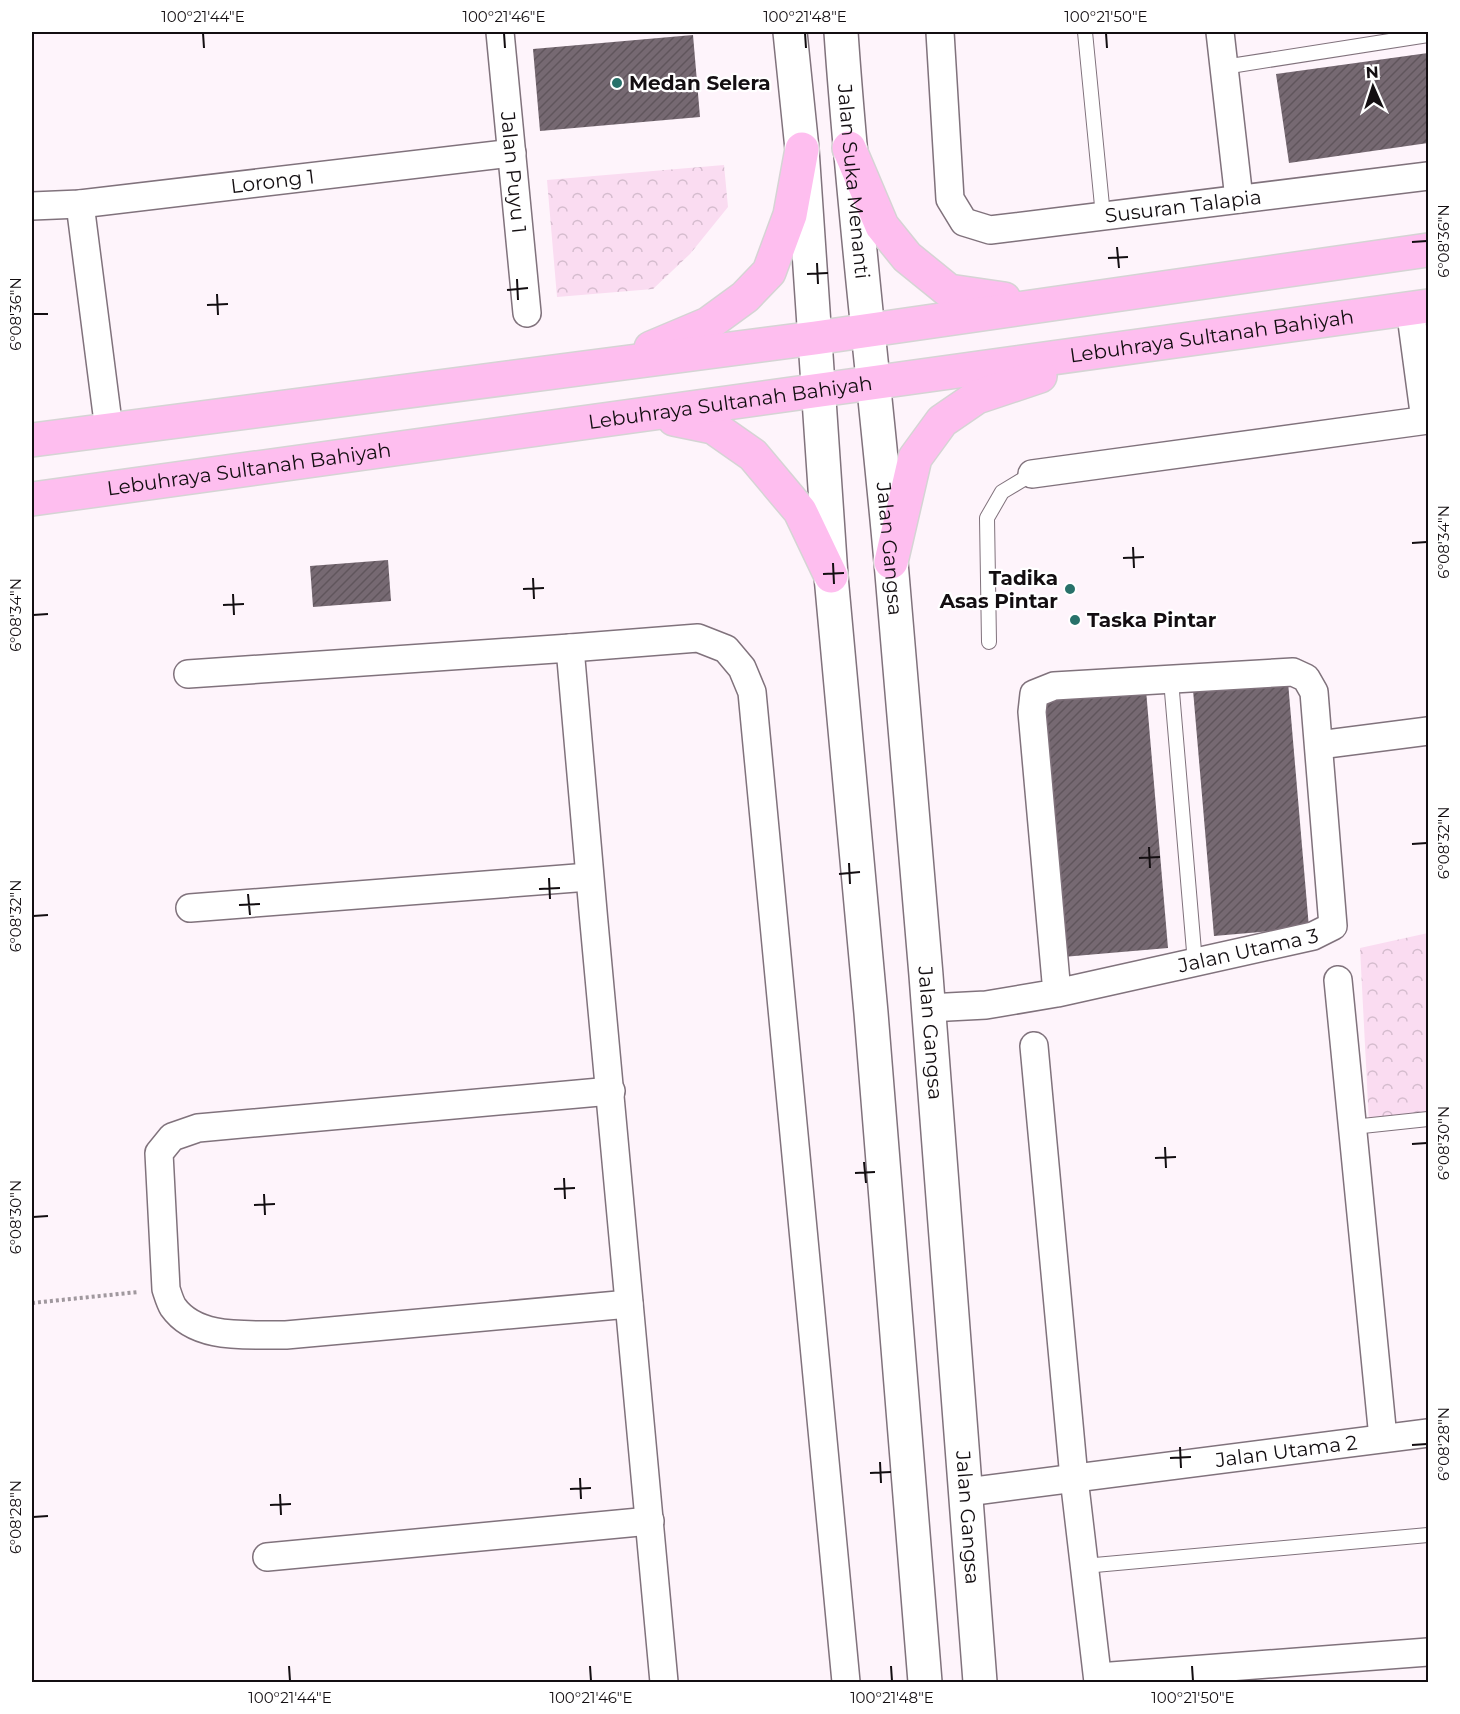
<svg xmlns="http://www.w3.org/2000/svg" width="1460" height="1714" font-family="Montserrat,sans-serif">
  <defs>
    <pattern id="park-crowns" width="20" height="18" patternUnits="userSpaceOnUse" patternTransform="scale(1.5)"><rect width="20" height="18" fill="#fadcf1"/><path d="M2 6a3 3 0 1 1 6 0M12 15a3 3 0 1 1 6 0" fill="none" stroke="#d5bcce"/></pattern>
    <pattern id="building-hatch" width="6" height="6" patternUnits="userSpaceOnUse" patternTransform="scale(1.5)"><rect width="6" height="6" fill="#766972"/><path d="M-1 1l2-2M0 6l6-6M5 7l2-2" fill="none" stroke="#60555c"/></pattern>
  </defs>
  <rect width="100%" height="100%" fill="#fef4fb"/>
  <path fill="url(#park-crowns)" d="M724 165 728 207 690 254 653 289 557 297 547 180Z
    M1428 933V1120L1369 1123 1360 948Z"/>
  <path fill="url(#building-hatch)" d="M693 35 700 117 540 131 533 49Z
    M1428 53V143L1289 163 1276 74Z
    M388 560 391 601 313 607 310 566Z
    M1288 682 1309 928 1214 936 1193 690Z
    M1146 690 1168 948 1063 957 1042 699Z"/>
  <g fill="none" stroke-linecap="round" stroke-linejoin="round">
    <defs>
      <path id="lane" d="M1085 32 1103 216
        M1224 67 1428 35
        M989 642 987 518 1002 492 1032 474
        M1171 680 1195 963
        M1353 1127 1428 1119
        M1084 1566 1428 1535"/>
      <g id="street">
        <path id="s1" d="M500 32 527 313"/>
        <path id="s2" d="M940 32 950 199 964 222 990 230 1428 176"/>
        <path d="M1220 32 1239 199"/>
        <path d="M80 204 109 430"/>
        <path id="s3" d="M32 206 80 204 512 153"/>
        <path d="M1410 308 1425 420"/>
        <path d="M1032 474 1428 420"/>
        <path d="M570 648 698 638 726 649 742 668 752 692 846 1682"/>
        <path d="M188 674 570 648C599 993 633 1338 664 1682"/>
        <path d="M1319 745 1428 731"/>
        <path d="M190 908 589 877"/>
        <path d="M1338 980 1383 1438"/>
        <path id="s4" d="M928 1008 986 1005 1057 993 1313 936 1333 926 1314 692 1306 678 1293 672 1054 686 1034 694 1032 712 1057 993"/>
        <path d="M1034 1046 1074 1478 1098 1682"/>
        <path d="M611 1091 198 1128 172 1137 159 1153 166 1289C168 1295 170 1302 173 1307 197 1341 249 1334 286 1335L629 1304"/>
        <path id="s5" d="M967 1492 1428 1433"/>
        <path d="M267 1557 650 1521"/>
        <path d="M1098 1677 1428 1652"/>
      </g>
      <g id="secondary">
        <path d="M790 32 802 149 831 576 871 1013 925 1682"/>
        <path id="s6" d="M841 32C853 209 875 385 891 562 924 935 953 1309 980 1682"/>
      </g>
      <g id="primary">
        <path d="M849 148 882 226 907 257 949 291 1004 299"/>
        <path d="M651 348 708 324 745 297 769 272 790 215 802 149"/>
        <path d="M674 419 713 427 753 455 800 511 831 576"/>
        <path d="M32 440 815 338 1428 250"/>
        <path id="s7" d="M32 499 1428 306"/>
        <path d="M891 562 915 458 942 421 977 397 1040 376"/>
      </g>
    </defs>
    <use href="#lane" stroke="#80727c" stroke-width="16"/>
    <use href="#street" stroke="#80727c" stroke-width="30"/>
    <use href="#secondary" stroke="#80727c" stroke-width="36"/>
    <use href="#primary" stroke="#d5d4d4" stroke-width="36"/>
    <path stroke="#a0989e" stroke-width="4" stroke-dasharray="3 3" stroke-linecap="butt" d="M32 1303 138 1292"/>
    <use href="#lane" stroke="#fff" stroke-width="14"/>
    <use href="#street" stroke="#fff" stroke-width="27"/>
    <use href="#secondary" stroke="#fff" stroke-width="33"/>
    <use href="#primary" stroke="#febeef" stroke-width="33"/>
  </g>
  <path fill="none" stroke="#130e11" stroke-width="2" d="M203 33 204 48M504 33 505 48M805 33 806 48M1106 33 1107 48M1412 242 1427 241M1117 247 1119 268M1108 258 1128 257M817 263 818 284M807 274 828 273M517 279 518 300M507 290 528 288M217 294 218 315M207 305 228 304M33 314H48M1412 543 1427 542M1133 547 1134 568M1123 558 1144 557M833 563 834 584M823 574 844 573M533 578 534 599M523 589 544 588M233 594 234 615M223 605 244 604M33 615 48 614M1412 844 1427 843M1149 847 1150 868M1139 858 1160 857M849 863 850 884M839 874 860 872M549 878 550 899M539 889 560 888M248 894 250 915M239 905 260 904M33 916 48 915M1412 1144 1427 1143M1165 1147 1166 1168M1155 1158 1176 1157M864 1162 866 1183M855 1173 875 1172M564 1178 565 1199M554 1189 575 1188M264 1194 265 1215M254 1205 275 1204M33 1217 48 1216M1412 1445 1427 1444M1180 1447 1181 1468M1170 1458 1191 1457M880 1462 881 1483M870 1473 891 1472M580 1478 581 1499M570 1489 591 1488M280 1494 281 1515M270 1505 291 1504M33 1517 48 1516M289 1666 290 1681M590 1666 591 1681M891 1666 892 1681M1192 1666 1193 1681"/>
  <g fill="#28716a" stroke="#fff" stroke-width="2">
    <circle cx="617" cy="83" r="6"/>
    <circle cx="1070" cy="589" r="6"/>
    <circle cx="1075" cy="620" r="6"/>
  </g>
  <g text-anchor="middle" stroke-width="4.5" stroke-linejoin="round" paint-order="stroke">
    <g font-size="20" font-weight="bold" fill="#130e11" stroke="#fff" text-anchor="start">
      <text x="629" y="90">Medan Selera</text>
      <text x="1058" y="585" text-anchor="end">Tadika<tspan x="1058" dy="23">Asas Pintar</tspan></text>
      <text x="1087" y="627">Taska Pintar</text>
    </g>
    <g font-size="20" fill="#130e11" stroke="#fff">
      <text dy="7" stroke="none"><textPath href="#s1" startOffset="141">Jalan Puyu 1</textPath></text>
      <text dy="7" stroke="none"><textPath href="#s6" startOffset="150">Jalan Suka Menanti</textPath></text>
      <text dy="7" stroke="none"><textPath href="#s3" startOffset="242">Lorong 1</textPath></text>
      <text dy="7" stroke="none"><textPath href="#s2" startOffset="416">Susuran Talapia</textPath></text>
      <text dy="7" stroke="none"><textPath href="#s7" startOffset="1191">Lebuhraya Sultanah Bahiyah</textPath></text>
      <text dy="7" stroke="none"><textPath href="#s7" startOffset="705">Lebuhraya Sultanah Bahiyah</textPath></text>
      <text dy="7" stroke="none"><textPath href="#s7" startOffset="219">Lebuhraya Sultanah Bahiyah</textPath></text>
      <text dy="7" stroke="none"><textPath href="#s6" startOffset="519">Jalan Gangsa</textPath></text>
      <text dy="7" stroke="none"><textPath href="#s4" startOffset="326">Jalan Utama 3</textPath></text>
      <text dy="7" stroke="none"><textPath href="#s6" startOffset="1005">Jalan Gangsa</textPath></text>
      <text dy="7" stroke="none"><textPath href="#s5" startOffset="322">Jalan Utama 2</textPath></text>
      <text dy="7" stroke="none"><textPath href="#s6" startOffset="1491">Jalan Gangsa</textPath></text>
    </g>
  </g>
  <rect width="1460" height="1714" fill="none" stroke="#ffffff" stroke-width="66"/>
  <g transform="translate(1373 87) rotate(357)" stroke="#ffffff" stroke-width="4.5" paint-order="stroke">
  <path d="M0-4.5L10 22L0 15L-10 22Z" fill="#130e11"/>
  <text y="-9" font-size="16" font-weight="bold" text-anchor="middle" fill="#130e11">N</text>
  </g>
  <rect x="33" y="33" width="1394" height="1648" fill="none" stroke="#130e11" stroke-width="2"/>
  <g font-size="15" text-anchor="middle" fill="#130e11">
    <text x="203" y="22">100°21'44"E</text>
    <text x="504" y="22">100°21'46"E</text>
    <text x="805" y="22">100°21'48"E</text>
    <text x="1106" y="22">100°21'50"E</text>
    <text transform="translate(1444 241) rotate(-90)" y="5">6°08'36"N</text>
    <text transform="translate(16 314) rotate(-90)" y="5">6°08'36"N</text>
    <text transform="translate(1444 542) rotate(-90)" y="5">6°08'34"N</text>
    <text transform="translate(16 615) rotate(-90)" y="5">6°08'34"N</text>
    <text transform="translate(1444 843) rotate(-90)" y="5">6°08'32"N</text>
    <text transform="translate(16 916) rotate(-90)" y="5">6°08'32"N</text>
    <text transform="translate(1444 1143) rotate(-90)" y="5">6°08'30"N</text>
    <text transform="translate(16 1217) rotate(-90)" y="5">6°08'30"N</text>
    <text transform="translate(1444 1444) rotate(-90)" y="5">6°08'28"N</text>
    <text transform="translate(16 1517) rotate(-90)" y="5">6°08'28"N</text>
    <text x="290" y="1703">100°21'44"E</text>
    <text x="591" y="1703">100°21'46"E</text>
    <text x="892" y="1703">100°21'48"E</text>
    <text x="1193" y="1703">100°21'50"E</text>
  </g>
</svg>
